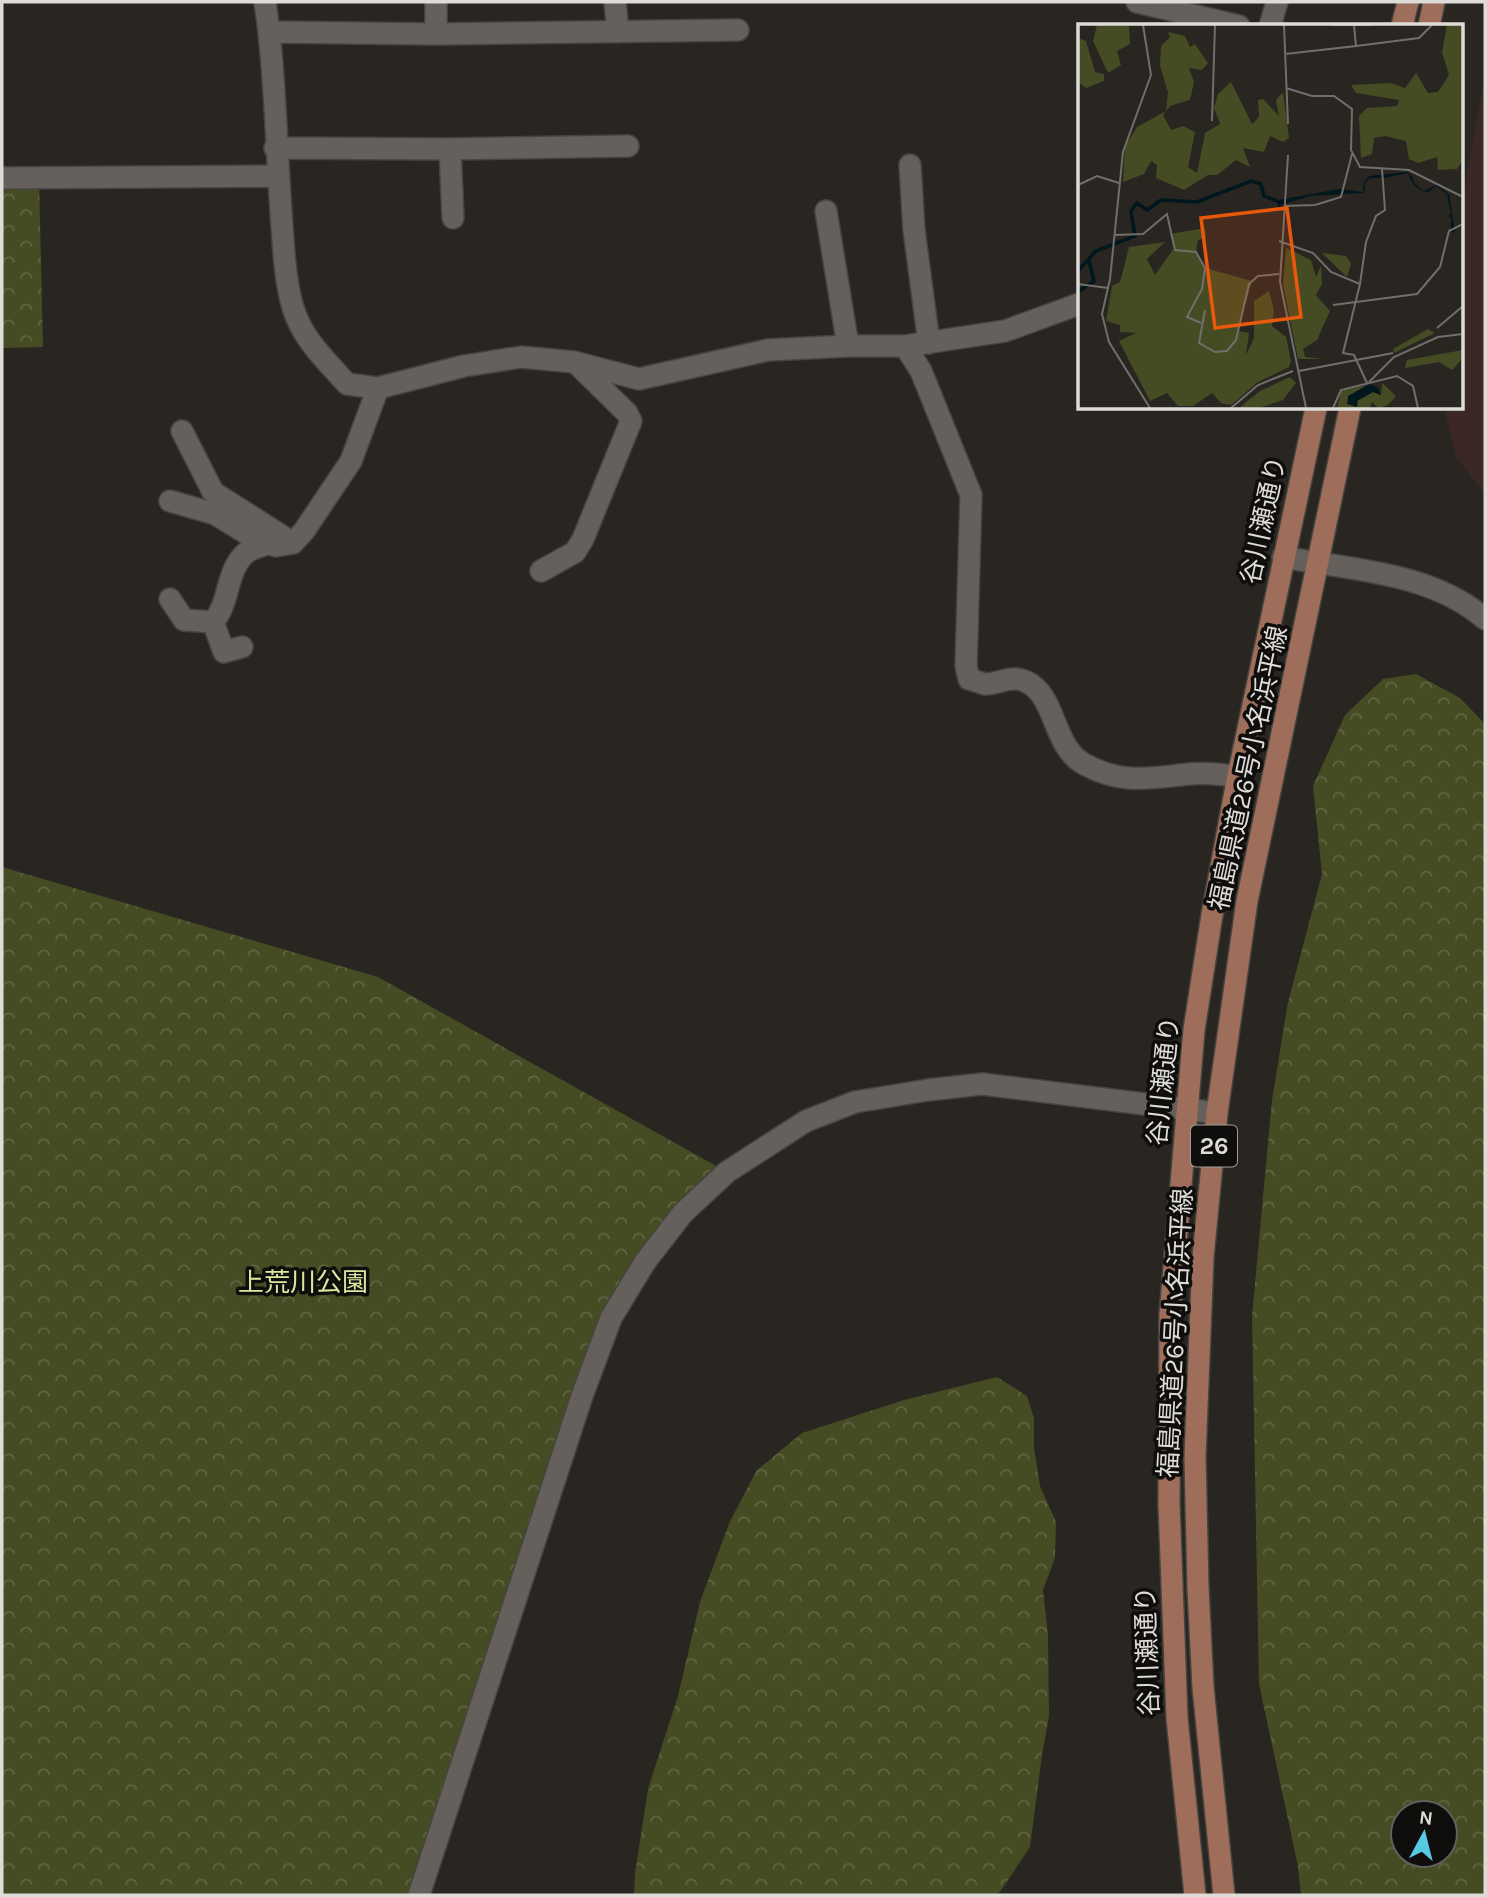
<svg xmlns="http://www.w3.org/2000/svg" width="1487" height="1897" font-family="Karla,'Noto Sans JP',sans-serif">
  <defs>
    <pattern id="forest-crowns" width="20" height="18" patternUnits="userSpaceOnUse" patternTransform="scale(1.75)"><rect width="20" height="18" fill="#454c23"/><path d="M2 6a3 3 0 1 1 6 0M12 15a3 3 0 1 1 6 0" fill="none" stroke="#5f6542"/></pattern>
  </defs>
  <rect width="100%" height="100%" fill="#292521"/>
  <path fill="#3b2824" d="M1485 77V494L1456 457 1444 408H1461V204Z"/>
  <path fill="url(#forest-crowns)" fill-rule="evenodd" d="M2 178H39L43 347 2 348Z
    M1416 674 1460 698 1485 724V1895H1301L1298 1866 1259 1684 1252 1316 1272 1100 1288 1002 1322 874 1313 786 1345 715 1383 679ZM1403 1813H1445V1855H1403Z
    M2 867 378 977 727 1172 611 1318 419 1895H2Z
    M997 1377 1027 1396 1034 1418V1448L1040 1486 1056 1522 1055 1558 1043 1590 1048 1635 1049 1716 1042 1755 1030 1847 1002 1889 997 1895H634L635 1873 648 1789 678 1696 700 1602 730 1521 757 1470 802 1433 904 1400Z"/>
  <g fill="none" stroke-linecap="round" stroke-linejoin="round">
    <defs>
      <path id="street" d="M265 2C276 76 276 151 282 226 284 255 286 299 300 325 311 347 331 366 347 384L378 388 464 366 521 357 574 362 639 379 768 350 848 346
        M436 2V34
        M615 2 618 32
        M1137 2 1239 26
        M1270 26 1277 2
        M270 32 436 34 738 30
        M275 148 450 149 628 146
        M450 149 453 218
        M910 165 914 230 929 343
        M2 178 278 176
        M826 211 848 346H905L1005 331 1079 304
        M905 346 921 371 971 495 966 666 969 679C974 680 980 683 985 684 1000 684 1011 674 1027 682 1057 697 1052 746 1084 764 1122 785 1150 778 1189 774 1205 772 1222 775 1238 776
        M182 431 213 492 293 543
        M170 501 215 514 256 539 276 546 293 543 304 531 351 461 378 388
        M541 571 575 552 583 539 631 421 627 413 576 363
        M170 599 184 620 213 622C231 602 225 570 247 552 253 548 262 546 268 543
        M213 622 224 652 242 647"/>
      <path id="secondary" d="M1283 557C1351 570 1431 572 1485 619
        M419 1895 582 1396 611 1318 645 1262 683 1213 727 1172 806 1121 855 1102 928 1090 982 1084 1217 1113"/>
      <path id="primary" d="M1402 26 1408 2
        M1429 26 1434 2
        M1195 1895 1177 1718 1169 1504 1170 1315 1194 1030 1212 915 1238 776 1316 408
        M1224 1895 1203 1687 1198 1588 1195 1457 1203 1257 1217 1113 1247 901 1350 408"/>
    </defs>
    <use href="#street" stroke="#464440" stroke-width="24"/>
    <use href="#secondary" stroke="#464440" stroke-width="24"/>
    <use href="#primary" stroke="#464440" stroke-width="24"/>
    <use href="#street" stroke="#65605c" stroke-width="21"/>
    <use href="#secondary" stroke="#65605c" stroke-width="21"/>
    <use href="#primary" stroke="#9f6e5a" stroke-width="21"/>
  </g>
  <g text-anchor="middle" stroke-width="7" stroke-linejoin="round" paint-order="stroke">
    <rect fill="#100e0d" stroke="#a09e9c" stroke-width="2" x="1191" y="1125.5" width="46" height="41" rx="5"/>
    <g font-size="24" font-weight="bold" fill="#dedcd9">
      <text x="1214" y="1154">26</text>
    </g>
    <g font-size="26" fill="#dedcd9" stroke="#100e0d">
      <text transform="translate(1263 520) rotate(-78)" y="9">谷川瀬通り</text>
      <text transform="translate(1248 768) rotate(-78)" y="9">福島県道26号小名浜平線</text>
      <text transform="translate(1163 1081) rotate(-84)" y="9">谷川瀬通り</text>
      <text transform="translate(1175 1333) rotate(-87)" y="9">福島県道26号小名浜平線</text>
      <text transform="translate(1147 1651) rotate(-92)" y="9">谷川瀬通り</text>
    </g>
    <g font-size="26" fill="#dae79f" stroke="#100e0d">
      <text x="303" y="1291">上荒川公園</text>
    </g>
  </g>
  <g transform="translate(1078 24)">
    <rect width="385" height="385" fill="#292521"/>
    <path d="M19 1 51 2 52 20 39 27 43 41 30 49 15 17Z" fill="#454c23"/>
    <path d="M369 1H385V136L379 145 360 146 359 133 340 139 331 135 328 117 307 112 296 114 294 130 283 134 281 92 289 84 319 82 321 76 278 69 273 61 313 59 327 64 338 49 350 69 360 68 371 51 364 28ZM90 8 107 12 112 23 117 20 130 39 124 46 111 44 116 58 112 76 92 82 85 91 93 106 105 102 117 108 110 143 119 149 127 109 142 100 136 84 140 70 153 58 174 100 181 93 180 76 185 75 201 92 198 76 205 68 211 114 205 118 192 112 186 128 165 124 172 143 158 136 139 151H130L106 166 78 154 79 141 73 137 66 150 45 158 47 122 59 103 88 87 90 68 82 42 83 22 92 13ZM0 14 8 17 17 48 26 50V57L8 64 0 58ZM127 204 128 214 120 216 118 228 127 244 174 257 160 307 171 309 168 331 176 314V277L191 267 196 286 194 302 208 313 213 337 211 343 180 358 153 381 143 379 134 369 115 382H100L89 369 72 377 41 317 58 309 42 308V301L28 297 34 262 42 258 51 223 87 218 69 235 77 251 96 224 92 210ZM208 224 233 236 238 253 243 242 244 260 238 271 252 287 239 316 225 325 227 333 246 335H220L205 261ZM244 229 268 232 273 240 269 253ZM350 305 357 309 316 329 315 325ZM385 326V334L374 346 361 338 327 344 329 336ZM212 353 218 359 205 376 181 384H161L182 367ZM304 359 318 372 310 381 300 384 294 378 292 384H259L263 367 289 361 270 372 269 380 279 383 280 376 295 368 303 371Z" fill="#454c23"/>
    <path d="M329 148 334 152 336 159 346 167 359 161 371 170 377 208 385 209 373 208V193L368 192 373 191 369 170 358 162 351 168 344 167 335 160 330 149 306 154H292L286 160 287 166 285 169 232 172 203 181 200 187V176L262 165 285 168V160L291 152ZM292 360 300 364 303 371 295 368 279 377V383L270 380V372Z" fill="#00171e"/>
    <path fill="none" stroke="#00171e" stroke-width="3.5" d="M0 247 18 227 57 212 53 187 59 179 69 186 83 176 119 178 173 157 183 160 186 172 204 179M0 268 16 257 11 237"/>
    <path fill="none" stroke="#716e6b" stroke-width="2" d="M65 1 73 51 45 128 32 255 24 290 31 318 72 384M206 1 210 100M254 1H294M278 22 341 14 354 1M207 30 278 22 276 1M208 64 234 72H256L274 85 273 126 282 143 331 146 385 173M134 97 137 1M210 131 202 258 228 384M0 161 19 152 41 159M207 182 237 181 263 173 274 130M36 211 65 210 89 190 97 226 118 228 127 244 124 265 109 293 123 299M201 217 235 229 253 248 282 260 265 329 276 331 289 359M0 260 30 264M282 260 288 218 298 192 307 186 304 145M255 281 339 270 362 243 371 207 385 200M127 286 121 319 137 328 149 327 158 316 171 260 180 252 201 250M359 304 385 282M221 347 315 329M291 358 316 333 360 313 385 310M153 384 180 361 215 347M255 384 263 366 319 352 335 362 340 384"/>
    <path fill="#e8590c" fill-opacity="0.15" stroke="#e8590c" stroke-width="3.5" d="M209 184 223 293 137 304 123 194Z"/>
    <rect width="385" height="385" fill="none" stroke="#dedcd9" stroke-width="3.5"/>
  </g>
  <rect width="1487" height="1897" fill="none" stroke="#dedcd9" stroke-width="7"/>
  <g transform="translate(1424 1834) rotate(7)"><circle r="33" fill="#100e0d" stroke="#62605f" stroke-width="2"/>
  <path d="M0-5L12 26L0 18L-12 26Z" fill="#58c9e3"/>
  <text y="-10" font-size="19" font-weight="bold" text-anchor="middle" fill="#dedcd9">N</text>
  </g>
</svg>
